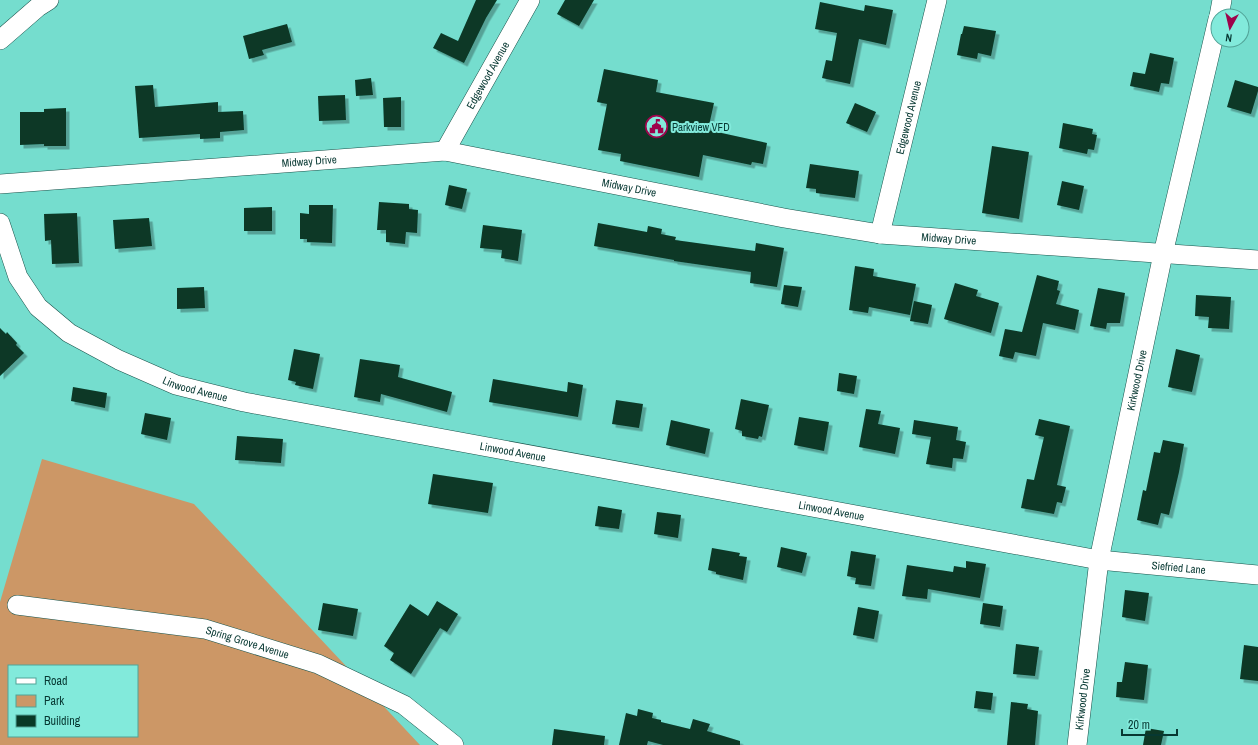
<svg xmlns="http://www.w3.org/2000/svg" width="1258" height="745" font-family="'Archivo Narrow',sans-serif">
  <defs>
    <filter id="shadow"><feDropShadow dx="3.5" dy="3.5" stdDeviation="0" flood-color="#0004"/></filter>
  </defs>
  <rect width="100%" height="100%" fill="#75ddce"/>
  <path fill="#cc9766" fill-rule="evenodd" d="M42 459 194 504 420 745H0V602ZM9 666H137V736H9Z"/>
  <path fill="#093927" filter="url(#shadow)" d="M476 0H497L486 18 464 63 433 48 441 33 458 41Z
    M565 0H594L579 26 557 14Z
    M820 2 864 11 865 5 893 10 886 45 859 39 850 84 822 78 826 60 832 61 837 33 815 29Z
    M287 24 292 42 262 50 264 55 249 59 243 36Z
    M964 26 996 31 991 56 978 53 977 59 957 55 961 34H962Z
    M1150 53 1174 58 1169 84 1161 83 1159 92 1130 86 1133 72 1145 74Z
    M604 69 658 80 656 92 714 103 708 130 767 143 763 164 752 162 751 165 703 155 699 177 620 161 621 154 598 150 607 104 597 102Z
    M371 78 373 95 356 96 355 80Z
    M1235 80 1258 87V91L1251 114 1227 107Z
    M153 85 155 107 218 102V112L243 111 244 130 220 132V138L200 139V134L139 138 135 86Z
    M345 95 346 120 319 121 318 96Z
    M401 97V127H384L383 98Z
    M855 103 876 112 867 132 846 123Z
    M66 108V146H44V144L20 145V112H44V109Z
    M1063 123 1093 129 1092 134 1097 135 1094 150 1088 149 1087 154 1059 148Z
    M992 146 1029 152 1019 219 982 213Z
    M810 164 859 171 855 198 816 193V189L806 188Z
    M1062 181 1084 186 1079 210 1057 205Z
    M449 185 467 189 462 209 445 205Z
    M379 202 409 204V209L418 210 417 233 406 232 405 244 386 242V230H377Z
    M309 205H333L332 243 307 242V239H300V213L309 214Z
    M272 207V231H244V208Z
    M77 213 79 263 52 264 51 240 45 241 44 214Z
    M149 218 152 246 115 249 113 220Z
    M598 223 647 232 648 226 662 229 661 234 676 237 675 240 755 251 756 243 784 248 777 287 750 283 751 272 674 261V260L594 246Z
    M483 225 522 230 518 261 501 258 502 250 480 248Z
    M855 266 874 269 873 276 916 284 910 315 869 307 868 313 849 310Z
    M1037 275 1059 281 1057 290 1060 291 1056 304 1079 310 1075 330 1043 323 1036 356 1015 352 1013 359 999 356 1005 329 1022 332Z
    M955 283 978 290 976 296 999 303 991 333 944 319Z
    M784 285 802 287 798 307 781 304Z
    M204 287 205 308 177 309V288Z
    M1098 288 1125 293 1120 323H1107L1106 329 1090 326Z
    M1196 295 1231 297 1229 329 1208 328 1209 317 1195 316Z
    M914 301 932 305 928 324 910 321Z
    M0 328 6 334 7 332 17 343 16 345 24 353 0 376Z
    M294 349 320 354 313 389 295 385 296 382 288 380Z
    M1176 349 1200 355 1192 392 1168 387Z
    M360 359 400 365 398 377 452 392 447 412 381 394 380 402 354 397Z
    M839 373 857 376 854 394 837 391Z
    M493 379 567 392 568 382 583 385 578 417 489 402Z
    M73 387 107 393 105 408 71 401Z
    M741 399 769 405 762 437 759 436 758 439 742 436V431L735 429Z
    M616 400 643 404 639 428 612 424Z
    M866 409 881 411 878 424 900 428 895 454 859 447Z
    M145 413 171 418 167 440 141 434Z
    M799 417 829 422 824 451 794 445Z
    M1039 419 1070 426 1057 485 1066 487 1062 503 1057 502 1054 514 1021 508 1027 479 1034 480 1044 437 1035 435Z
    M671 420 710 429 705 454 666 445Z
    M914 420 958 427 956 440 966 442 963 459 953 458 952 468 926 464 931 437 912 434Z
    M237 436 283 439 281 463 235 460Z
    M1163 440 1184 444 1179 472 1169 515 1161 513 1158 525 1137 520 1143 490 1146 491 1154 452 1160 453Z
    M433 474 493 483 488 513 428 504Z
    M598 506 622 510 619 529 595 526Z
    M657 512 681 515 678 538 654 534Z
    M781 547 807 553 802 573 777 567Z
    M712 548 740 553 739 556 747 557 743 580 716 574V572L708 570Z
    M851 551 876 555 871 586 855 584 856 578 847 576Z
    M966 561 986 564 980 598 928 589 927 599 902 596 907 565 953 572 954 566 966 568Z
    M1125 590 1149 593 1145 621 1122 617Z
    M437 601 458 614 447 632 440 628 411 674 390 660 394 653 384 646 410 604 428 616Z
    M323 603 358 609 353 636 318 630Z
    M983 603 1003 606 1000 627 980 624Z
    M858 607 879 611 874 639 853 635Z
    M1016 644 1039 647 1035 676 1013 674Z
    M1244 645 1258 647V681L1240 679Z
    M1125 662 1148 665 1144 700 1116 697 1117 682H1122Z
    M976 691 993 693 991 710 974 708Z
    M1011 702 1028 704 1027 709 1038 711 1035 745H1007Z
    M638 709 653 713 652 718 661 720V722L690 729 693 719 710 724 707 731 740 741V745H663L648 741 647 745H619L626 713 637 716Z
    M1146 728 1164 731 1161 745H1143Z
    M554 729 605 736 604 745H552Z"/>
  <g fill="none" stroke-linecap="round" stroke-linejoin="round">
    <defs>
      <g id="street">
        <path d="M1219 16 1222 0"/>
        <path d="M0 40 38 7 49 0"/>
        <path id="s1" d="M445 151 530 0"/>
        <path id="s2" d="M0 184 445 151 784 218 880 234 1258 260"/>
        <path id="s3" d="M0 223 18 277 38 307 69 333 119 360 176 385 244 402 1099 560 1258 575"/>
        <path id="s4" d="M880 234 937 0"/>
        <path id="s5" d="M17 605 205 629 318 664 404 705 454 745"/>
        <path id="s6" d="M1077 745 1099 560 1163 254 1218 19"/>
      </g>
    </defs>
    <use href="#street" stroke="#18524a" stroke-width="20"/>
    <use href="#street" stroke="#fff" stroke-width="19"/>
  </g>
  <defs>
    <symbol id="civic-ring" viewBox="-11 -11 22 22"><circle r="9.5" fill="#82eadb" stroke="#9e034b" stroke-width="1.5"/><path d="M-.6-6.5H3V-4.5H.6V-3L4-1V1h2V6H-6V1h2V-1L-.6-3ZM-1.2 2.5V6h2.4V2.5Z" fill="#9e034b"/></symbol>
  </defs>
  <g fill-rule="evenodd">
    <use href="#civic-ring" x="644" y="114" width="25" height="25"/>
  </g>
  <g text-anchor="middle" stroke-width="4" stroke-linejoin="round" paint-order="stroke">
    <g font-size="11" fill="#073832" stroke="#82eadb">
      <text dy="4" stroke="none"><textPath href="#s1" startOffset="87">Edgewood Avenue</textPath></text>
      <text dy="4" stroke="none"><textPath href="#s4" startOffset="120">Edgewood Avenue</textPath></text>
      <text dy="4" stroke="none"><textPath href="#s2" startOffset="310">Midway Drive</textPath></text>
      <text dy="4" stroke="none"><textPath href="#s2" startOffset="634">Midway Drive</textPath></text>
      <text dy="4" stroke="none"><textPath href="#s2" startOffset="958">Midway Drive</textPath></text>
      <text dy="4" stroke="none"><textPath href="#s6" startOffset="370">Kirkwood Drive</textPath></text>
      <text dy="4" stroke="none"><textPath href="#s3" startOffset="272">Linwood Avenue</textPath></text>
      <text dy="4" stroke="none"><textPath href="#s3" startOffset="596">Linwood Avenue</textPath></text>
      <text dy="4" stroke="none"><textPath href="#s3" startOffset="920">Linwood Avenue</textPath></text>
      <text dy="4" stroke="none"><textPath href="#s3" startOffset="1272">Siefried Lane</textPath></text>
      <text dy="4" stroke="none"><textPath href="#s5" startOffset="234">Spring Grove Avenue</textPath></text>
      <text dy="4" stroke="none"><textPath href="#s6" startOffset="46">Kirkwood Drive</textPath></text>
    </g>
    <g font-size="11" fill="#073832" stroke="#82eadb" text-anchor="start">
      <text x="672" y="131">Parkview VFD</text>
    </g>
  </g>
  <rect x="8" y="665" width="130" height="72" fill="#82eadb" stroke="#51a397"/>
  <rect x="16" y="678" width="20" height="6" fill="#ffffff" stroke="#51a397"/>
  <text x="44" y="685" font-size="12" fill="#073832">Road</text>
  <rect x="16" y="695" width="20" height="12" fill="#cc9766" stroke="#51a397"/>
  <text x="44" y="705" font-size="12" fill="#073832">Park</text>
  <rect x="16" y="715" width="20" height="12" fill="#093927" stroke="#51a397"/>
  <text x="44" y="725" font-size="12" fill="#073832">Building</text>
  <g transform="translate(1230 28) rotate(188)"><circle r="19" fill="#82eadb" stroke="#51a397"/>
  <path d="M0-3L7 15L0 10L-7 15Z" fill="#9e034b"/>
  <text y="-6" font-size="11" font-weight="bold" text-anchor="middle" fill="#073832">N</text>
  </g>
  <path d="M1122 729v6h55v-6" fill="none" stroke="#073832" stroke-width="2"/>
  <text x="1128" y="729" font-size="12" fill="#073832" stroke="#82eadb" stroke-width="3" paint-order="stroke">20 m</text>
</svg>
